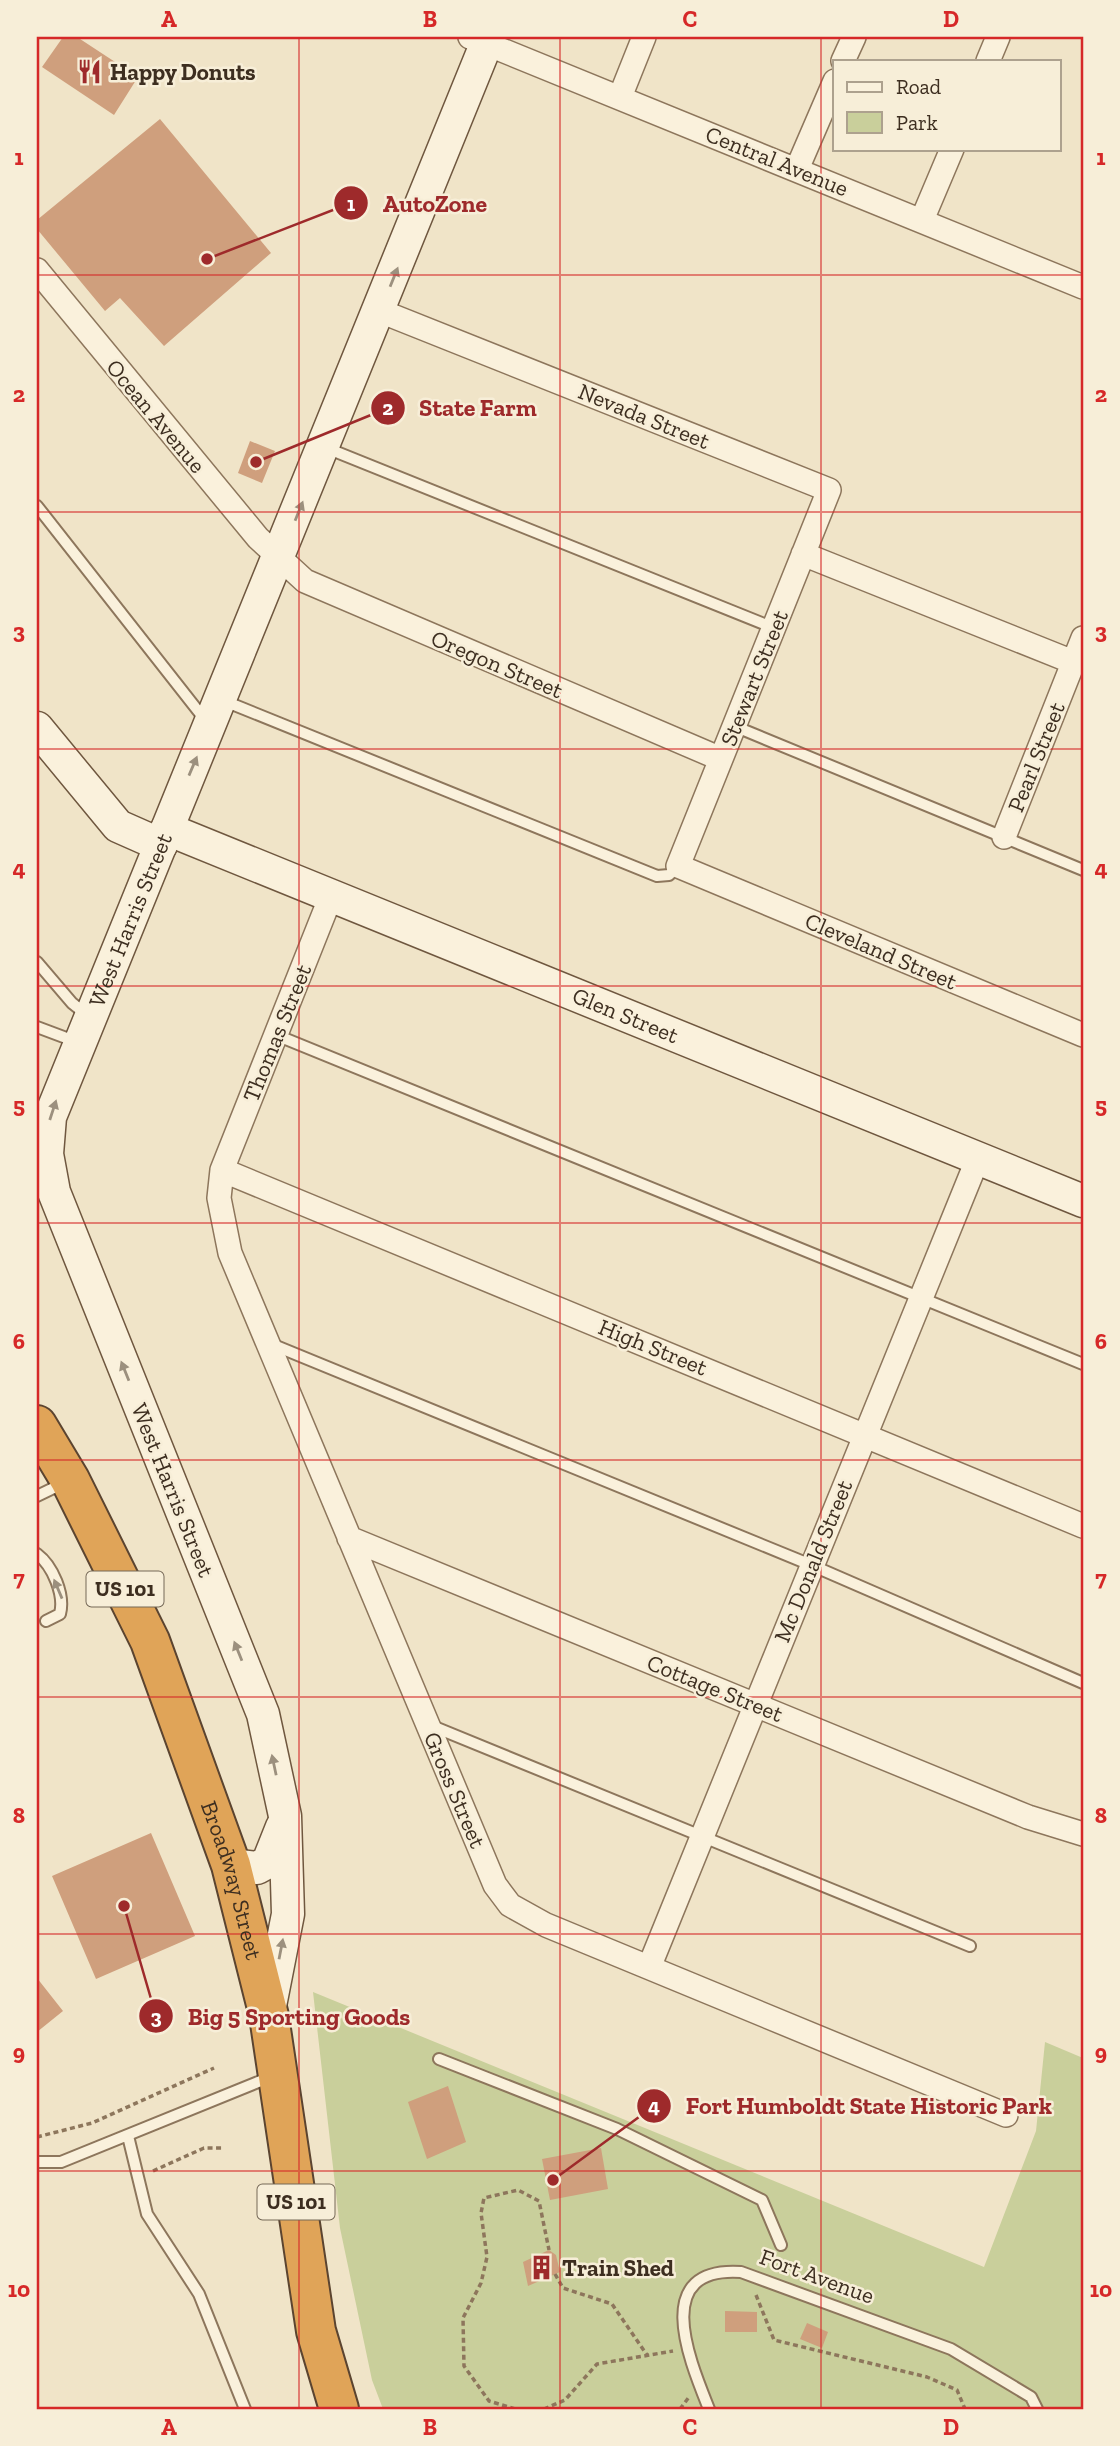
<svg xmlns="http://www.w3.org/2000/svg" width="1120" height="2446" font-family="'Zilla Slab',serif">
  <rect width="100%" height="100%" fill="#f0e4c8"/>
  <path fill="#c9cf9b" d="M313 1992 984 2267 1036 2131 1045 2042 1083 2058V2409H383L372 2380 340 2228Z"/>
  <path fill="#cf9f7d" d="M63 37H77L138 77 114 115 42 67Z
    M160 119 271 253 164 346 120 298 105 311 37 229V220Z
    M250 441 275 451 262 483 238 473Z
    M151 1833 195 1936 96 1979 52 1876Z
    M37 1978 63 2011 37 2032Z
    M448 2086 466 2142 427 2159 408 2102Z
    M601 2148 608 2189 550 2200 542 2159Z
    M549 2250 556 2255 560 2272 528 2286 523 2262Z
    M725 2311 757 2312V2332H725Z
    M807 2323 828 2332 822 2348 800 2339Z"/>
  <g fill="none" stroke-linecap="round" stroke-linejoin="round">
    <defs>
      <path id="lane" d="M324 447 774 628
        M37 506 206 721
        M222 700 657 876 669 875 678 866
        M734 726 1083 870
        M37 962 72 1003 87 1015
        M37 1027 77 1042
        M276 1035 1083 1364
        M271 1344 811 1565 1083 1683
        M37 1496 66 1482
        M37 1554C53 1566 65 1595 60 1614L46 1621
        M432 1726 970 1946
        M439 2059 617 2129 762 2200 781 2245
        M128 2136 147 2214 199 2294 245 2409
        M37 2162H61L273 2076
        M709 2409C689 2359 650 2266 741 2272L951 2349 1031 2397 1037 2409"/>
      <path id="street" d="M470 37 1083 287
        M843 61 854 37
        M988 61 998 37
        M620 97 644 37
        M797 169 835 81
        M922 220 952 149
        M37 270 258 538 305 581 721 759
        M380 311 829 490 678 866 1083 1035
        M803 554 1073 662
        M1004 837 1083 638
        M331 896 222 1170 219 1198 230 1253 495 1885 510 1905 546 1925 1006 2115
        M222 1170 1083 1526
        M349 1538 1028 1817 1083 1834
        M650 1965 978 1158"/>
      <g id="secondary">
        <path d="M37 728 118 826 161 845"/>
        <path id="s1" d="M167 829 1083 1201"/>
        <path d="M231 1865 257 1868 268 1862 282 1827"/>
        <path id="s2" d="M269 2011 288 1914 285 1816 263 1714 54 1192 47 1154 50 1117 489 37"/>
      </g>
      <g id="highway">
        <path id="s3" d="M37 1425 70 1480 150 1641 231 1865 269 2016 316 2331 339 2409"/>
      </g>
    </defs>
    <use href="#lane" stroke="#8d765c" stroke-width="14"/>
    <use href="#street" stroke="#8d765c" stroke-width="26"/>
    <use href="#secondary" stroke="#6f573f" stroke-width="35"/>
    <use href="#highway" stroke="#5b4430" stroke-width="42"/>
    <path stroke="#8d765c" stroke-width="3.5" stroke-dasharray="5 3.5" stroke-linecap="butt" d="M37 2137 92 2123 214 2068
      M153 2171 204 2148H224
      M555 2274 563 2288 612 2304 647 2355
      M756 2295 774 2340 927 2377 957 2390 965 2409
      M515 2409 489 2401 464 2366 463 2318 481 2283 487 2257 481 2213 484 2198 518 2190 539 2201 549 2250
      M544 2409 565 2400 597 2364 673 2351
      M680 2409 689 2397"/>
    <use href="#lane" stroke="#faf1dc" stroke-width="10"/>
    <use href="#street" stroke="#faf1dc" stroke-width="23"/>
    <use href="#secondary" stroke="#faf1dc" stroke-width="32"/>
    <use href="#highway" stroke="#e0a458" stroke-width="38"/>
  </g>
  <defs><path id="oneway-solid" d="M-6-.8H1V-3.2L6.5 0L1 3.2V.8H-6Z" transform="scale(1.75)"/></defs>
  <g fill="#9c907e">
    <use href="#oneway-solid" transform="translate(394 277) rotate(-68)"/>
    <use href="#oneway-solid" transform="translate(299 511) rotate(-68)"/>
    <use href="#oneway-solid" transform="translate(193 766) rotate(-67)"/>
    <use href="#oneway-solid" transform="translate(53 1110) rotate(-72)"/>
    <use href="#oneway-solid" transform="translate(125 1371) rotate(-112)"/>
    <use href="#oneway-solid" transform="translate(58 1589) rotate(-113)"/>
    <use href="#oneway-solid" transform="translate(238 1651) rotate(-112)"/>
    <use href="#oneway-solid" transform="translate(274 1765) rotate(-102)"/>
    <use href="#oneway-solid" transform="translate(281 1949) rotate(-79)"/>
  </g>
  <path fill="none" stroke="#d62828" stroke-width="2" stroke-opacity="0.55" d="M299 37V2409M560 37V2409M821 37V2409M37 275H1083M37 512H1083M37 749H1083M37 986H1083M37 1223H1083M37 1460H1083M37 1697H1083M37 1934H1083M37 2171H1083"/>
  <defs>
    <symbol id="restaurant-bare" viewBox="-9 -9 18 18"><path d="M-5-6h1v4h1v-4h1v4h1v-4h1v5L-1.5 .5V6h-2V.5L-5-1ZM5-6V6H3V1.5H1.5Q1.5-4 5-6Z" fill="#9e2a2b" stroke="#f7eed8" stroke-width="2.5" paint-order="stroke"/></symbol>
    <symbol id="building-bare" viewBox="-9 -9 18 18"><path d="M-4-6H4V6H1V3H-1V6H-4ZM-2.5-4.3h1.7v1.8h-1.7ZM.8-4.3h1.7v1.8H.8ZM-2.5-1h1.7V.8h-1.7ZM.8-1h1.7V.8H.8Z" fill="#9e2a2b" stroke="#f7eed8" stroke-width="2.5" paint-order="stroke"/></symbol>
  </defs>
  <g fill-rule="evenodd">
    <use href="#restaurant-bare" x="72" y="54" width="35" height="35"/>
    <use href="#building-bare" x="524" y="2250" width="35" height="35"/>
  </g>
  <g text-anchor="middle" stroke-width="5" stroke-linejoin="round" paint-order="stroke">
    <g fill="#f7eed8" stroke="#756857" stroke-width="2">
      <rect x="86.5" y="1571.5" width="77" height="35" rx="5"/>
      <rect x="257.5" y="2184.5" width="77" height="35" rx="5"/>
    </g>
    <g font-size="21" font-weight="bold" fill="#3d2e20">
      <text x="125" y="1596">US 101</text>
      <text x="296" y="2209">US 101</text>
    </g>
    <g font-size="23" font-weight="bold" fill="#3d2e20" stroke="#f7eed8" text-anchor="start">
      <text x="110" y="80">Happy Donuts</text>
      <text x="562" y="2276">Train Shed</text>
    </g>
    <g font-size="23" fill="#3d2e20" stroke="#f7eed8">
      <text transform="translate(777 161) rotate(22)" y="8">Central Avenue</text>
      <text transform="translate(156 416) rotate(50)" y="8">Ocean Avenue</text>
      <text transform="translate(644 416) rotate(22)" y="8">Nevada Street</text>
      <text transform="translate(497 664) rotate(23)" y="8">Oregon Street</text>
      <text transform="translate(754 678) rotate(-68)" y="8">Stewart Street</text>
      <text transform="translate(1036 757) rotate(-68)" y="8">Pearl Street</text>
      <text dy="8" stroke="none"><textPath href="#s2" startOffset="1152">West Harris Street</textPath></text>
      <text transform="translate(881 951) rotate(23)" y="8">Cleveland Street</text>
      <text dy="8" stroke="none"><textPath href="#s1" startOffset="495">Glen Street</textPath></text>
      <text transform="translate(277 1033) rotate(-68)" y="8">Thomas Street</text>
      <text transform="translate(653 1347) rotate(22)" y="8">High Street</text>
      <text transform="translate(173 1490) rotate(68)" y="8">West Harris Street</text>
      <text transform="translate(813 1561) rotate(-68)" y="8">Mc Donald Street</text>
      <text transform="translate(715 1688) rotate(22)" y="8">Cottage Street</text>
      <text transform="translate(455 1790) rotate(67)" y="8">Gross Street</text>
      <text dy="8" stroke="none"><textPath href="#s3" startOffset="497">Broadway Street</textPath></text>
      <text transform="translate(817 2276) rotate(20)" y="8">Fort Avenue</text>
    </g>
  </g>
  <path fill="none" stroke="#9e2a2b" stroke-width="2.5" d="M207 259L351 203M256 462L388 408M124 1906L156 2016M553 2180L654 2106"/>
  <g fill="#9e2a2b" stroke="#f7eed8" stroke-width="2.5">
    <circle cx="207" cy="259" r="7"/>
    <circle cx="256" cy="462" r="7"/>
    <circle cx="124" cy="1906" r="7"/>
    <circle cx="553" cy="2180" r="7"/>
    <circle cx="351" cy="203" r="18"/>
    <circle cx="388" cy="408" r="18"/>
    <circle cx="156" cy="2016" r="18"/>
    <circle cx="654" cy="2106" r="18"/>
  </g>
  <g font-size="21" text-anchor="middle" font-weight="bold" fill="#fff">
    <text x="351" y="211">1</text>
    <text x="388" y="415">2</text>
    <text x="156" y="2024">3</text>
    <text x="654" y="2113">4</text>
  </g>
  <g font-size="24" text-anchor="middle" font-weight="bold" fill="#9e2a2b" stroke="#f7eed8" stroke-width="5" stroke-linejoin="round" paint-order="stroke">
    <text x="435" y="212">AutoZone</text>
    <text x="478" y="416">State Farm</text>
    <text x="299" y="2025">Big 5 Sporting Goods</text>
    <text x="869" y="2114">Fort Humboldt State Historic Park</text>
  </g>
  <rect width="1120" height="2446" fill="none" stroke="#f7eed8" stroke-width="77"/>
  <rect x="833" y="60" width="228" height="91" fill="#f7eed8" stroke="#ada18e" stroke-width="2"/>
  <rect x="847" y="82" width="35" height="10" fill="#faf1dc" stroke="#ada18e" stroke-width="2"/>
  <text x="896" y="94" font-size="21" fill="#3d2e20">Road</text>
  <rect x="847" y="112" width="35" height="21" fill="#c9cf9b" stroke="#ada18e" stroke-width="2"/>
  <text x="896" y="130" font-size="21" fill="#3d2e20">Park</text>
  <rect x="38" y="38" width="1044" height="2370" fill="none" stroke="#d62828" stroke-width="2.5"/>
  <g font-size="23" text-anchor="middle" font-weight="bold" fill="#d62828">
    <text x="169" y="27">A</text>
    <text x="430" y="27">B</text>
    <text x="690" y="27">C</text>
    <text x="951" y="27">D</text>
    <text x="19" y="165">1</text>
    <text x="1101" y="165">1</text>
    <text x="19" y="402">2</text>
    <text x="1101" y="402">2</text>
    <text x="19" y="639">3</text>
    <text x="1101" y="639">3</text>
    <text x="19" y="876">4</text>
    <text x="1101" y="876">4</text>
    <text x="19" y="1113">5</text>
    <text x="1101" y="1113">5</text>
    <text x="19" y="1349">6</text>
    <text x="1101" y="1349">6</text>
    <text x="19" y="1586">7</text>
    <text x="1101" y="1586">7</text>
    <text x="19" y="1823">8</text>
    <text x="1101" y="1823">8</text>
    <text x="19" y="2060">9</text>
    <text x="1101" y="2060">9</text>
    <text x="19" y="2297">10</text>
    <text x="1101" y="2297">10</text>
    <text x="169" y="2435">A</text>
    <text x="430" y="2435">B</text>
    <text x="690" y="2435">C</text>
    <text x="951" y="2435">D</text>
  </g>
</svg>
